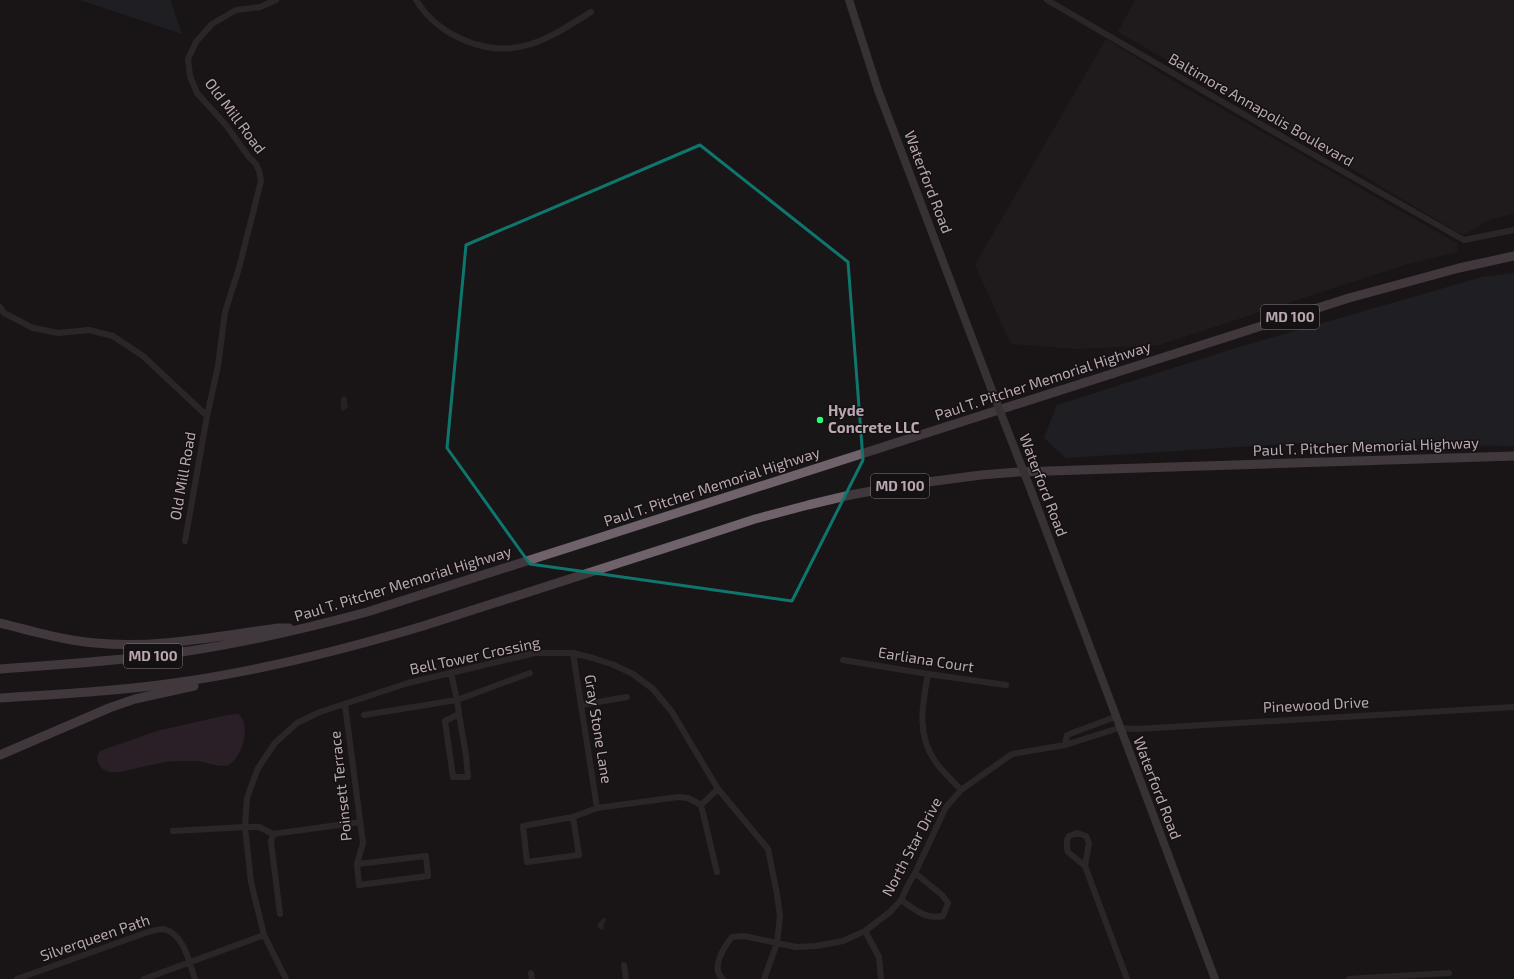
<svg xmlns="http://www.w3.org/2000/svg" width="1514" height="979" font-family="'Exo 2',sans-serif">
  <rect width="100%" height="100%" fill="#191617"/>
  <path fill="#262223" d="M1135 0H1514V214L1491 219 1463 235 1397 196 1273 121 1118 32Z
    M1106 39 1182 86 1458 244 1457 252 1404 265 1159 345 1078 349 1011 344 975 265Z"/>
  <path fill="#262831" d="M80 0H170L182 34Z
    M1514 273V446L1300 443 1066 458 1044 438 1057 405 1236 348 1482 277Z"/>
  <path fill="#3e2b3b" d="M343 396 346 397 348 407 343 411 341 409V399Z
    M238 714C252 724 242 759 228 765 220 768 206 762 198 761 192 761 185 761 179 761 166 761 150 765 137 768 128 770 119 773 110 772 101 770 98 764 97 757L100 751 157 731 227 715Z
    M603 918H605L606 920 603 926 604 929 602 930 598 928V924Z"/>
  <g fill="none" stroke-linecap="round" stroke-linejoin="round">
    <path stroke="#40393c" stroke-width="6" d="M416 0C439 37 489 58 531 44 552 37 572 24 591 12
      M1047 0 1300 147 1464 240 1514 230
      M0 307 4 313 33 328 58 333 89 330 113 336 143 356 207 416
      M185 541 207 416 218 366 225 312 239 268 261 181 259 171 256 164 249 157 225 124 197 93 190 76 188 59 196 42 212 24 236 10 260 7 276 0
      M573 653 597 808
      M843 660 928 674 1006 685
      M451 673 457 700 459 714
      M928 674C922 706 916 736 937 764 944 773 953 781 961 790
      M345 705 363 843 357 864
      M581 705 627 697
      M459 714 466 755 468 777H453L445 721Z
      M364 715 457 700 530 673
      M1065 745 1067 735 1115 717
      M701 805 717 872
      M573 817 579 855 527 862 523 826Z
      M573 817 597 808 678 797 688 798 701 805 718 789
      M173 831 245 827H259L273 834 360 822
      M273 834 271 842 280 914
      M426 856 428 876 359 885 357 864Z
      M1085 866 1089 843 1086 836 1077 833 1069 836 1067 840V848L1068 852 1085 866 1127 979
      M901 900C915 909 925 920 943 916L948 903 942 895 915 873
      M865 931 879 957 881 979
      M624 965 626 979
      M531 973 532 979
      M17 979 145 933C150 932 157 929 163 929 184 933 189 962 195 979
      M144 979 264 935
      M286 979 264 935 251 882 245 827 247 798 258 768 275 743 297 723 320 712 408 683 535 653H573L593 658 614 665 633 674 653 689 672 712 718 789 768 849 777 894 780 916 777 943 764 979
      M723 979C710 968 724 947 732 937L744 936 796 947 816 946 843 941 865 931 890 912 901 900 908 885 915 873 946 807 961 790 1012 754 1065 745 1119 728 1136 729 1514 707
      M1349 979 1449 973"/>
    <path stroke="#5d5358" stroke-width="8" d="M849 0 878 90 991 388
      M1032 493 1215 979"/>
    <path stroke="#6f626a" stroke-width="9" d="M0 623C31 631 63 640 95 643 156 649 218 636 278 628H289
      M0 669C58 665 117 661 175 653 240 644 304 629 367 612L1349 298 1459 268 1514 256
      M0 698C60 694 121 691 181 682 263 670 343 650 423 626L700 537 755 519 808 505 850 495 905 485 981 475 1018 472 1514 456
      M0 755 109 708 135 699 194 686"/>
    <path stroke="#5d5358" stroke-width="8" d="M991 388 1032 493"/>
  </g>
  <path d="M0 0H1514V979H0ZM700 145 848 262 863 460 792 601 530 564 447 448 466 245Z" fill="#191617" fill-opacity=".55" fill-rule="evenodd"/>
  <path fill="none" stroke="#0f766e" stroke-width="3" stroke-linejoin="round" d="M700 145 848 262 863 460 792 601 530 564 447 448 466 245Z"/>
  <circle fill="#28ff76" stroke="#141112" stroke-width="1.5" cx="820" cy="420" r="4"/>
  <g text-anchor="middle" stroke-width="3" stroke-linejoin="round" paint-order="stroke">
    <g fill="#141112" stroke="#887a82" stroke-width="1">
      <rect x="1261" y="305" width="58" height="24" rx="3"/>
      <rect x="871" y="474" width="58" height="24" rx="3"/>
      <rect x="124" y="644" width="58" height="24" rx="3"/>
    </g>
    <g font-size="14" font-weight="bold" fill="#baa7b2">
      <text x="1290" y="322">MD 100</text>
      <text x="900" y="491">MD 100</text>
      <text x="153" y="661">MD 100</text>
    </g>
    <g font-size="15" fill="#baa7b2" stroke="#141112">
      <text transform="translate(1261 110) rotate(30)" y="5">Baltimore Annapolis Boulevard</text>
      <text transform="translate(235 116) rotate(53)" y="5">Old Mill Road</text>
      <text transform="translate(928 182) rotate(69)" y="5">Waterford Road</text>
      <text transform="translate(1043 381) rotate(-18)" y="5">Paul T. Pitcher Memorial Highway</text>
      <text transform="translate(1366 447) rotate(-2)" y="5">Paul T. Pitcher Memorial Highway</text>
      <text transform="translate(183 476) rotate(-80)" y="5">Old Mill Road</text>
      <text transform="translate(1043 485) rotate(69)" y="5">Waterford Road</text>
      <text transform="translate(712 487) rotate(-18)" y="5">Paul T. Pitcher Memorial Highway</text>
      <text transform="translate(403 584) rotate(-17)" y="5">Paul T. Pitcher Memorial Highway</text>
      <text transform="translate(475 656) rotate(-12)" y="5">Bell Tower Crossing</text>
      <text transform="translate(926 660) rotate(9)" y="5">Earliana Court</text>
      <text transform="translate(1316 705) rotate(-3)" y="5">Pinewood Drive</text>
      <text transform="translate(598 729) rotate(81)" y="5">Gray Stone Lane</text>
      <text transform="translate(341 786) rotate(-96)" y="5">Poinsett Terrace</text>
      <text transform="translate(1157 788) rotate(69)" y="5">Waterford Road</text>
      <text transform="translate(912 847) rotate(-62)" y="5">North Star Drive</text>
      <text transform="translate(95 938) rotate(-19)" y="5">Silverqueen Path</text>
    </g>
    <g font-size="15" font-weight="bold" fill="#baa7b2" stroke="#141112" text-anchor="start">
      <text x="828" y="416">Hyde<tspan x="828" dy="17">Concrete LLC</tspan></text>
    </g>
  </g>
</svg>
